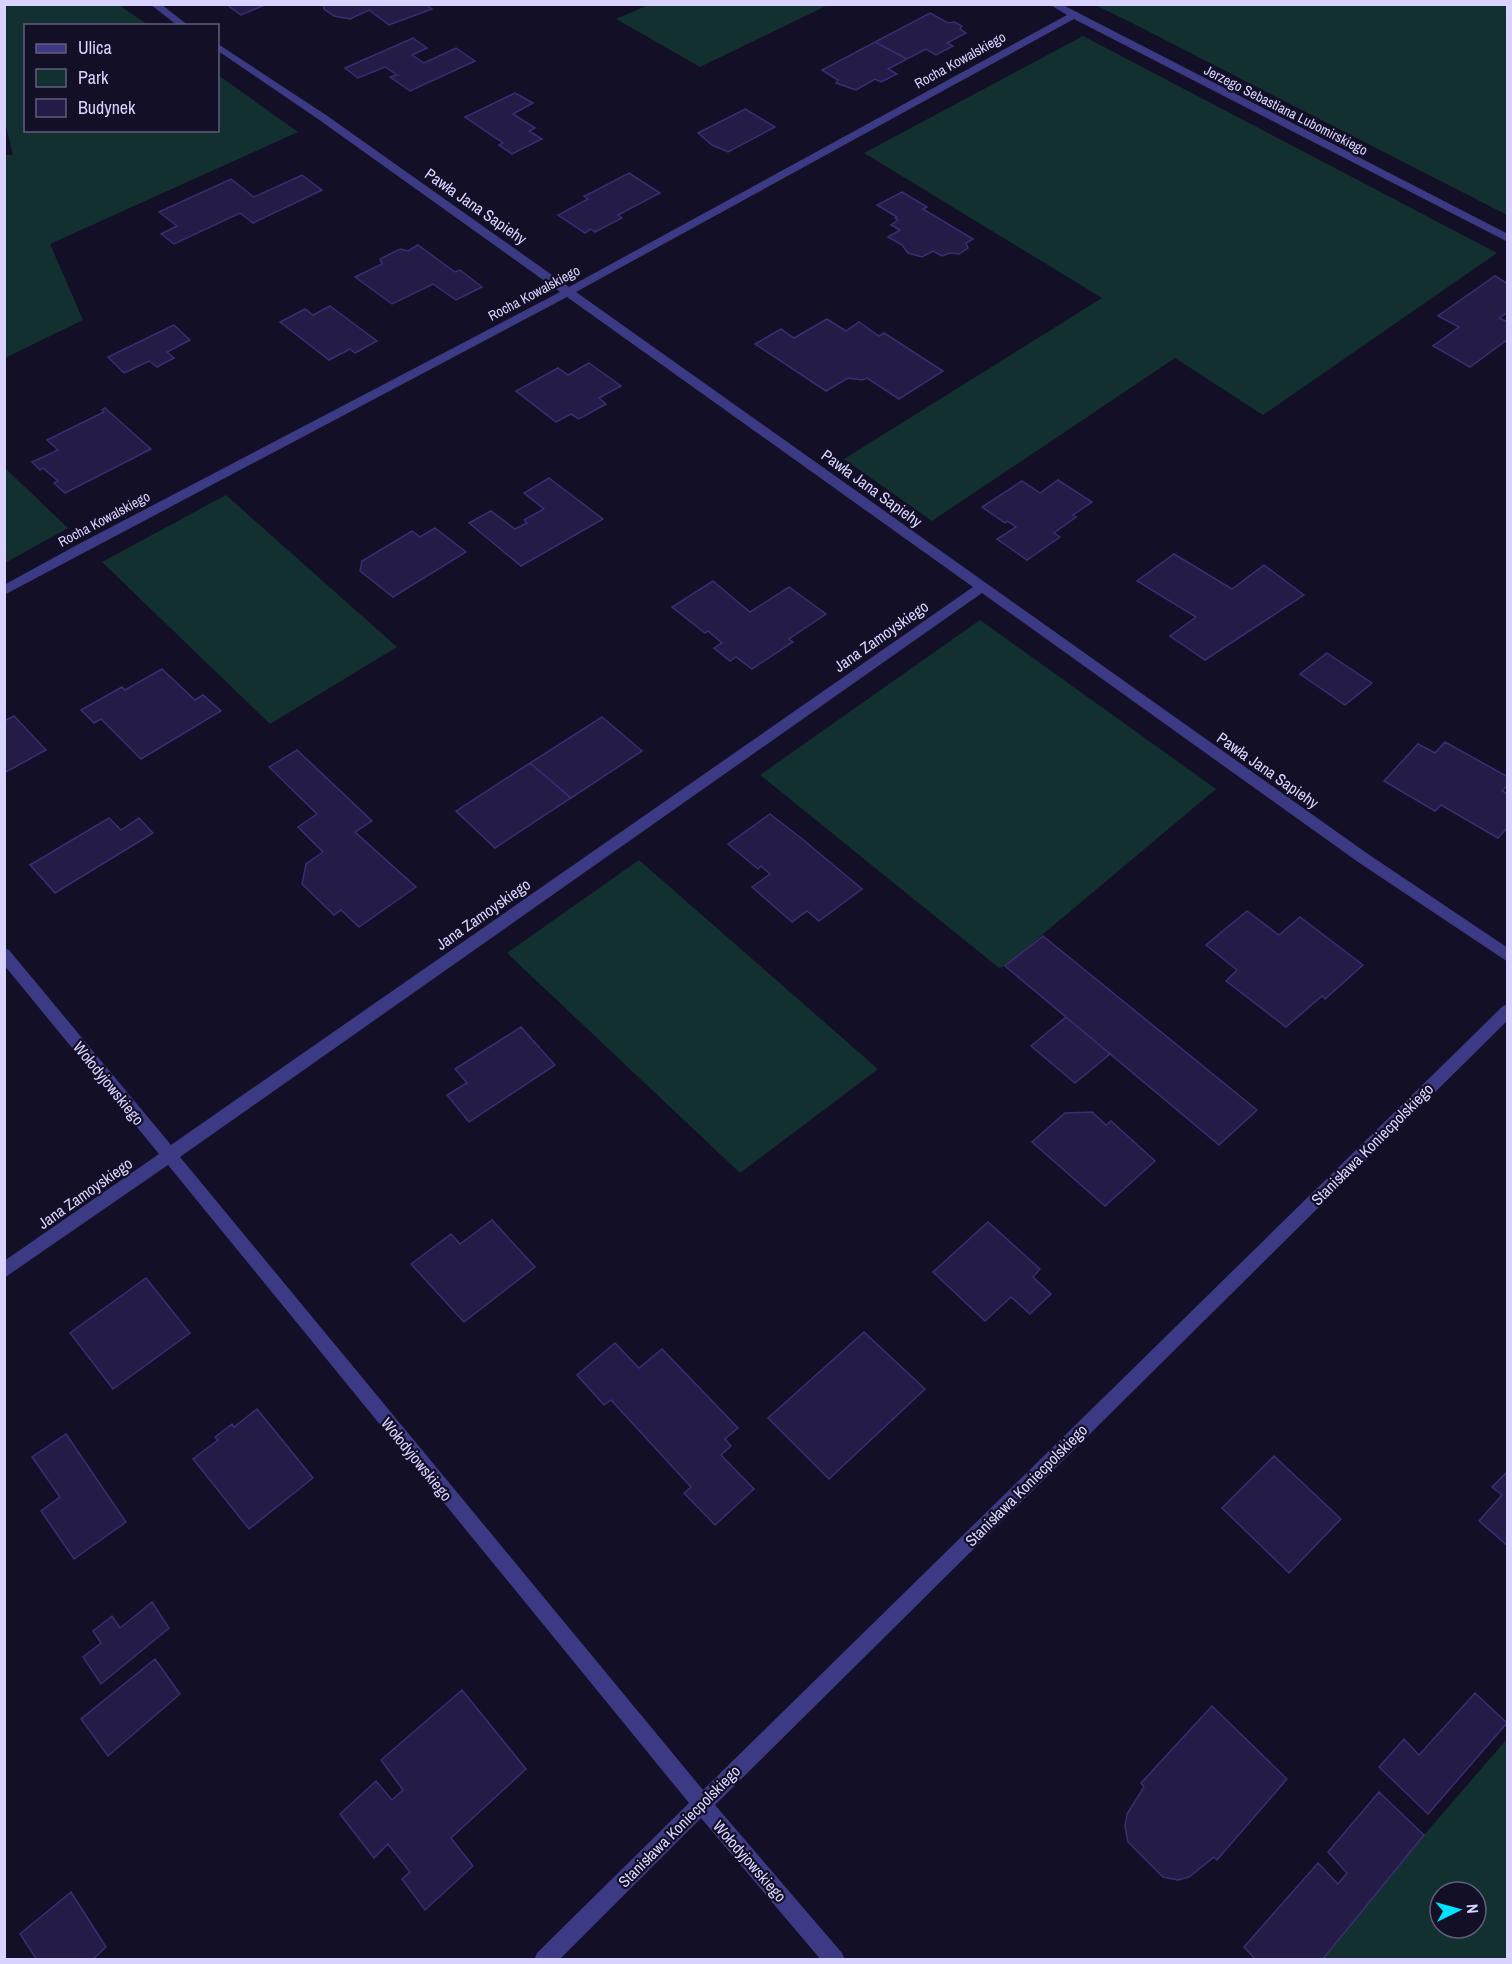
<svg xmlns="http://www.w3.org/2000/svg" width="1512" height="1964" font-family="'Archivo Narrow',sans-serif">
  <rect width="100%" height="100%" fill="#130f26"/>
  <path fill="#12302f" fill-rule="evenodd" d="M5 4 119 5 148 25 26 26V130H218V75L298 132 50 244 83 320 5 358 4 155H13L5 122Z
    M648 5V4L828 5 700 67 616 19Z
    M1095 5H1507V215L1132 23Z
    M1083 36 1497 253 1263 415 1175 358 932 521 844 459 1102 298 864 153Z
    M4 467 68 528 5 563H4Z
    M226 495 397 647 270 724 102 562Z
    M980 620 1216 789 1005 966 999 968 760 775Z
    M639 860 878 1069 740 1173 507 953Z
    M1507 1739V1959L1322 1960 1424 1835ZM1440 1892H1476V1928H1440Z"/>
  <path fill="#241b47" stroke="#3b2d73" stroke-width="1.5" d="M226 4H267L241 15Z
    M323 4H433L428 6 432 9 389 25 369 10 350 19 334 16 324 9Z
    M930 13 948 23 954 22 962 26 960 29 966 33 947 43 953 46 936 55 926 49 907 59 875 42Z
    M413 38 427 48 412 55 424 63 456 48 475 61 410 91 390 77 397 75 385 67 358 78 345 68Z
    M875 42 907 59 888 69 897 74 881 82 875 79 856 90 836 83 838 80 822 70Z
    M515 93 533 103 513 114 535 128 529 131 542 139 512 154 499 145 503 143 465 117Z
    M745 109 775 127 728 152 712 145 698 133Z
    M629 173 660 193 618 215 622 218 595 232 591 229 585 233 558 215 588 199 584 196 587 195Z
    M302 175 322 190 253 223 240 213 174 244 161 234 177 226 159 212 231 179 254 197Z
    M902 192 927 207 923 209 973 239 966 243 968 248 959 254 950 253 942 256 933 251 922 257 908 253 902 245 888 237 900 230 891 225 898 220 895 218 897 217 877 205Z
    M418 245 455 272 460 270 482 287 456 300 433 284 392 304 355 277 382 264 380 259 400 249 408 251Z
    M1495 276 1508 284V312L1499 318 1508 322V339L1470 367 1433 346 1459 327 1438 316Z
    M330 306 377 341 355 353 350 349 329 360 280 322 305 309 313 315Z
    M827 319 846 331 859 322 879 336 884 333 943 371 899 399 867 378 862 380 848 378 826 391 755 344 781 329 794 338Z
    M174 325 190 340 167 352 174 358 157 367 149 361 124 373 108 357Z
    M589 363 621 386 599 398 606 404 579 419 571 414 556 422 516 391 558 368 568 375Z
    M105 408 151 449 65 493 54 483 58 481 43 468 40 470 32 462 58 450 47 440 104 412 102 410Z
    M549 478 603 519 521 566 469 523 491 511 515 529 527 523 524 520 544 509 524 493Z
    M1058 480 1092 502 1073 515 1076 517 1054 533 1060 537 1027 560 997 539 1016 527 1007 521 1005 523 982 507 1022 481 1040 493Z
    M435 528 466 552 393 597 360 571 362 561 412 531 420 537Z
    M1174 554 1232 589 1264 565 1304 595 1205 660 1170 636 1196 617 1137 581Z
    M713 581 750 612 789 587 826 614 789 639 793 642 752 669 736 657 730 661 714 648 722 643 708 631 705 633 672 607Z
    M1327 653 1372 683 1345 705 1300 674Z
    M162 669 195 700 203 695 221 711 141 759 101 719 94 723 81 710 122 687 125 690Z
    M14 716 46 750 4 773V721Z
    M602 717 642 751 571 798 530 763Z
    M1445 742 1508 777V785L1502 791 1508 794V827L1498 838 1441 805 1435 811 1384 781 1418 744 1435 753Z
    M297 750 372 821 355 832 416 887 359 927 341 910 334 915 302 884 306 864 323 852 298 827 317 814 269 767Z
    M530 763 571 798 495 848 456 811Z
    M770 814 801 838 862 889 819 921 807 911 792 922 752 887 770 874 761 866 758 869 728 844Z
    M109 818 121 830 139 818 153 833 55 893 30 865Z
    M1247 911 1279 935 1300 917 1363 965 1325 999 1322 996 1286 1027 1226 981 1237 970 1206 945Z
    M1043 936 1257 1110 1219 1145 1005 966Z
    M1066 1017 1110 1054 1075 1083 1031 1046Z
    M521 1027 555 1065 469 1122 447 1095 467 1083 455 1069Z
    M1092 1112 1106 1125 1111 1121 1155 1161 1105 1206 1032 1142 1065 1113Z
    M492 1220 535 1267 464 1322 411 1264 451 1234 460 1244Z
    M988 1222 1040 1269 1033 1277 1051 1294 1030 1314 1011 1297 985 1321 933 1272Z
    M146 1278 190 1333 113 1389 70 1333Z
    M864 1332 925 1389 829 1479 768 1418Z
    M615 1343 639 1368 662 1349 738 1428 725 1439 731 1446 721 1455 754 1489 715 1525 684 1493 691 1487 611 1400 604 1405 577 1375Z
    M257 1409 313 1478 249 1529 193 1459 218 1440 215 1437 232 1424 234 1427Z
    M66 1434 126 1522 74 1559 41 1511 60 1497 32 1457Z
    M1274 1456 1341 1519 1289 1573 1222 1508Z
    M1506 1473 1508 1474V1546L1479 1521 1502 1495 1492 1487Z
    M152 1602 169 1628 101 1684 83 1657 101 1643 93 1631 112 1616 120 1628Z
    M155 1659 180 1694 108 1756 81 1719Z
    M462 1690 526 1769 451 1838 473 1866 425 1910 402 1879 410 1872 388 1844 374 1858 340 1814 376 1781 392 1800 403 1790 381 1760Z
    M1475 1693 1507 1723 1428 1814 1379 1767 1404 1739 1419 1755Z
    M1212 1706 1287 1779 1217 1860 1214 1857 1189 1877 1178 1880 1163 1877 1128 1842 1125 1826 1127 1814 1144 1787 1141 1783Z
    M1379 1792 1424 1835 1322 1960H1256L1244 1947 1318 1863 1338 1884 1347 1873 1328 1852Z
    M71 1892 106 1947 92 1960H37L20 1934Z"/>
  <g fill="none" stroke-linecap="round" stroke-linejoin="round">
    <path fill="#3d3a85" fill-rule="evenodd" d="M150 4H161L189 26H178Z
      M1049 4H1061L1508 234V242L1074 19 576 292 1368 854 1508 948V962L1358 862 982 593 180 1157 703 1790 1503 1006 1508 1004V1020L715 1805 842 1953 845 1960H821L701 1818 559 1960H534L537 1953 689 1803 168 1165 4 1278V1261L159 1154 4 965V948L9 950 171 1145 973 587 567 297 4 595V585L75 546 560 292 318 119 218 51V44L326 115 569 287 1067 15Z"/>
  </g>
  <g text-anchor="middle" stroke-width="4.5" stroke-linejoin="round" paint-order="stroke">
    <g font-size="14" fill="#d9d4ff" stroke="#130f26">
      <text transform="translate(960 60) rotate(-29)" y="5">Rocha Kowalskiego</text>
      <text transform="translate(1286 110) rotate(27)" y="5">Jerzego Sebastiana Lubomirskiego</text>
      <text transform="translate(534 293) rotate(-28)" y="5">Rocha Kowalskiego</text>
      <text transform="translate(104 519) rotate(-28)" y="5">Rocha Kowalskiego</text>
    </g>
    <g font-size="16" fill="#d9d4ff" stroke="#130f26">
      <text transform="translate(476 206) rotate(35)" y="6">Pawła Jana Sapiehy</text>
      <text transform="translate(872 488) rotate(36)" y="6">Pawła Jana Sapiehy</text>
      <text transform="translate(881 636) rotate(-35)" y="6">Jana Zamoyskiego</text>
      <text transform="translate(1268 770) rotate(35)" y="6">Pawła Jana Sapiehy</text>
      <text transform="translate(483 914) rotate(-35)" y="6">Jana Zamoyskiego</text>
      <text transform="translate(109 1083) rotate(51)" y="6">Wołodyjowskiego</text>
      <text transform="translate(1372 1144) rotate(-45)" y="6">Stanisława Koniecpolskiego</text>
      <text transform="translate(85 1193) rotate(-35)" y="6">Jana Zamoyskiego</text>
      <text transform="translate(417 1459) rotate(51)" y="6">Wołodyjowskiego</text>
      <text transform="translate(1026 1485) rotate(-45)" y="6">Stanisława Koniecpolskiego</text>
      <text transform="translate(679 1826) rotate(-45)" y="6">Stanisława Koniecpolskiego</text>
      <text transform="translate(750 1861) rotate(49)" y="6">Wołodyjowskiego</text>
    </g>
  </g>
  <rect width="1512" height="1964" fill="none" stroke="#d9d4ff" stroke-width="12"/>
  <rect x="24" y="24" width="195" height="108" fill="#130f26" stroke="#625e7d" stroke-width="1.5"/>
  <rect x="36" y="44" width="30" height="9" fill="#3d3a85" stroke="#625e7d" stroke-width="1.5"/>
  <text x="78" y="54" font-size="18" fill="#d9d4ff">Ulica</text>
  <rect x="36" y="69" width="30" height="18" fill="#12302f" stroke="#625e7d" stroke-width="1.5"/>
  <text x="78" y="84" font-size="18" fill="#d9d4ff">Park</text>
  <rect x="36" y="99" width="30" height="18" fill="#241b47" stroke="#625e7d" stroke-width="1.5"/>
  <text x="78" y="114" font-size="18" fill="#d9d4ff">Budynek</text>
  <g transform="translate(1458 1910) rotate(85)"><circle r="28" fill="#130f26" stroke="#625e7d" stroke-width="1.5"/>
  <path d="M0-4.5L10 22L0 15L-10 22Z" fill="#00e5ff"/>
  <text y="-9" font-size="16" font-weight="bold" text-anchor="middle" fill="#d9d4ff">N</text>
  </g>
</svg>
